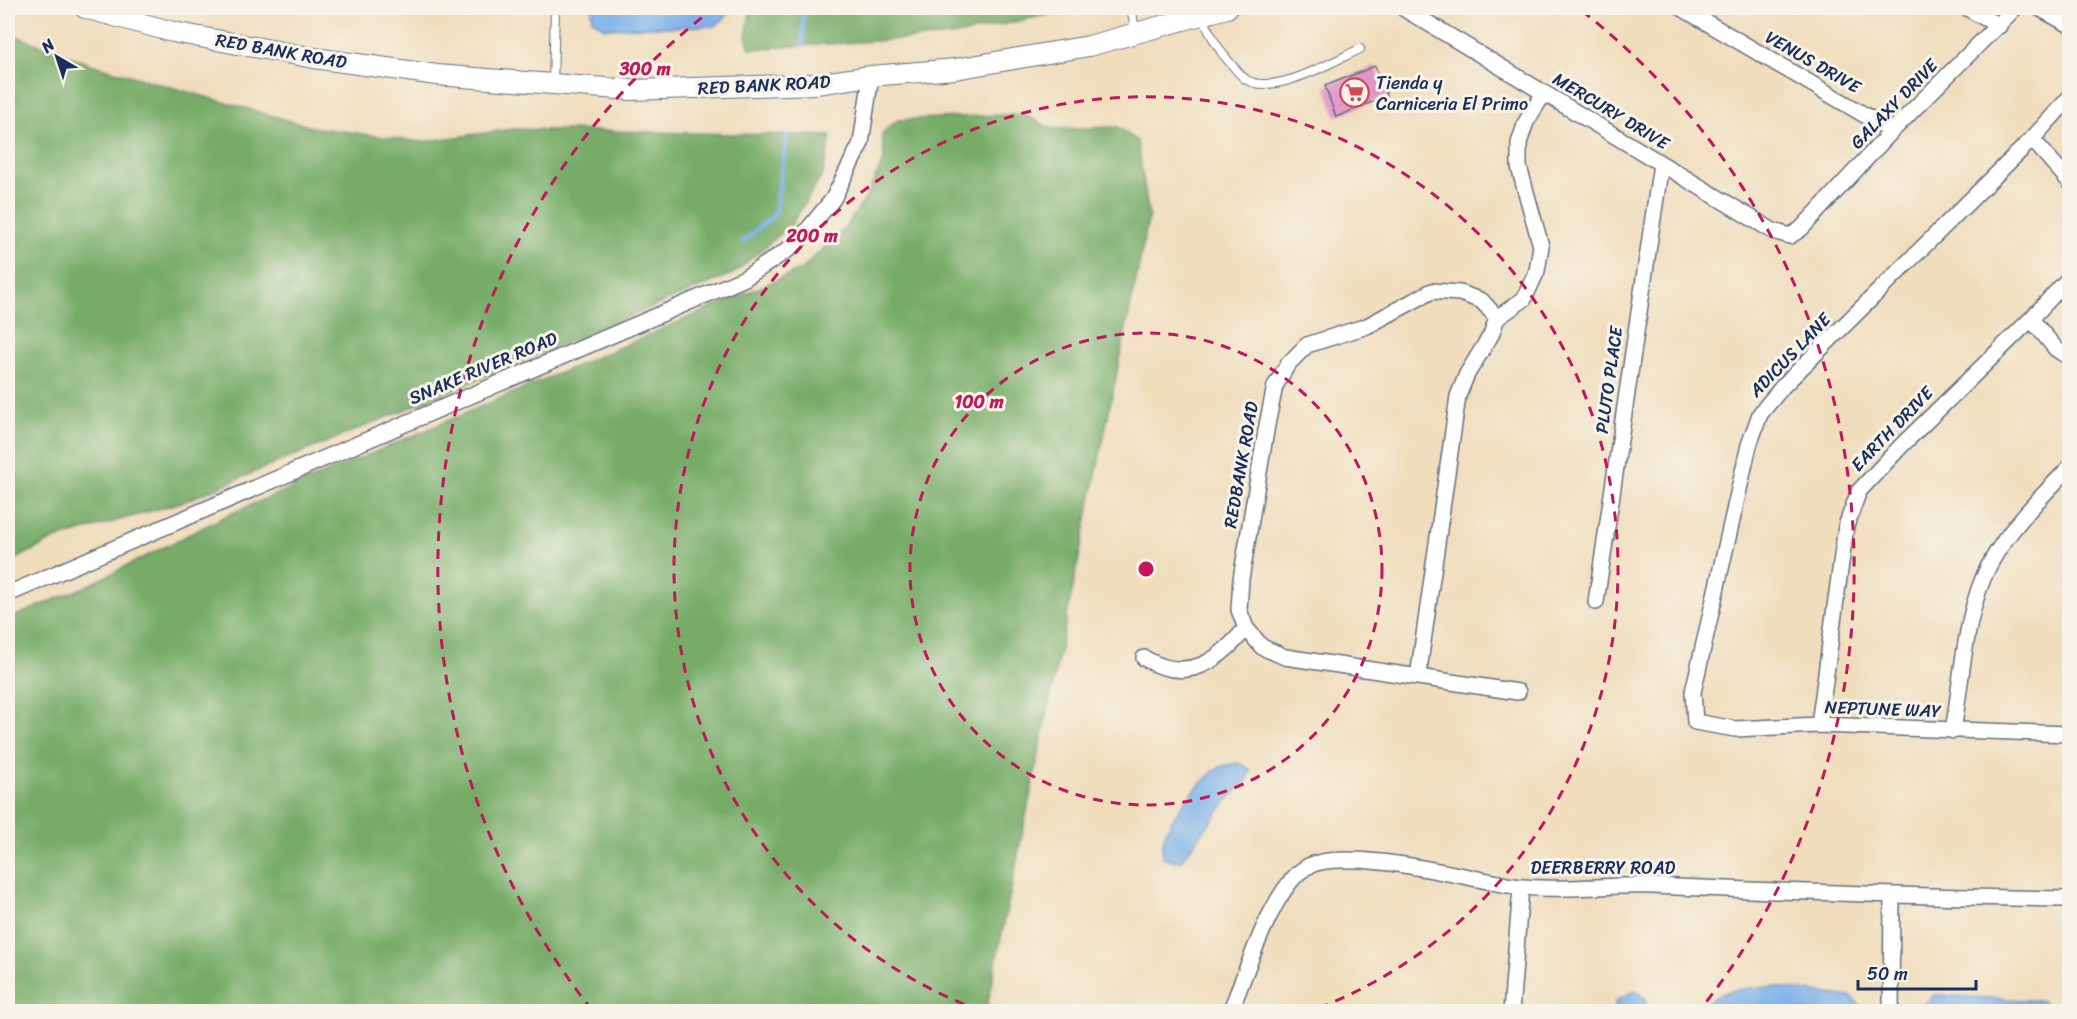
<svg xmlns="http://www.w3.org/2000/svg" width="2077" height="1019" font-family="Sriracha,sans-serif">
  <rect width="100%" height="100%" fill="#f7f3e8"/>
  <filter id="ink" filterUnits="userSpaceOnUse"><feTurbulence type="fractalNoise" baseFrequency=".0167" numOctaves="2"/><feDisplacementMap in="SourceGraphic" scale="12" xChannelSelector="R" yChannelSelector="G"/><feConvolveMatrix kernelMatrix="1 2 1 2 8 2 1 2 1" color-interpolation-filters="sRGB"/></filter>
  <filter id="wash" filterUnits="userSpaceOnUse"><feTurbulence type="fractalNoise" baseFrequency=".008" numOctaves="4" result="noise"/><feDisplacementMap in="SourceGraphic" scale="24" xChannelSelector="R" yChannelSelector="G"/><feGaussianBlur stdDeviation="1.35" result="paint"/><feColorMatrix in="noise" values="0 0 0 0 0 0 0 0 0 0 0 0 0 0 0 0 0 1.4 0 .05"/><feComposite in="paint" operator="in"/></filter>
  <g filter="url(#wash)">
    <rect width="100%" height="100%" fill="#f0ddbc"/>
    <path fill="#77ac68" stroke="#496e63" stroke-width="1.5" d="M751 8H1076L952 36 750 49 746 37Z
      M8 33 90 64 312 127 421 142 513 129 831 136 823 174 791 225 734 273 185 501 55 539 8 563Z
      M1023 114 1052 129 1118 127 1137 141 1149 216 986 1011H8V619L85 587 230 514 802 269 846 226 866 198 884 159 882 133 898 120Z"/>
    <path fill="#7cb1ea" stroke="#4c70a4" stroke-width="1.5" d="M592 8H731L726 17 715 26 604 28 592 19Z
      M1240 763 1251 770 1246 782 1229 798 1180 862 1164 858C1153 833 1198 783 1217 769 1223 765 1233 764 1240 763Z
      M1775 987 1852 997 1865 1011H1700C1717 987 1747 988 1775 987Z
      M1635 991 1646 999 1647 1011H1614L1616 1001Z
      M1935 995 2042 1001 2052 1010 1922 1011 1925 1004Z"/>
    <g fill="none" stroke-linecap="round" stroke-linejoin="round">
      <path stroke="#7cb1ea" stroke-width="4.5" d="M803 45V8
        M742 242 775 214 787 136"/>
    </g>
    <g id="blocks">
      <path fill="#e196c7" d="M1375 66 1387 96 1336 117 1325 86Z"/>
    </g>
  </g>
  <g filter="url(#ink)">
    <use href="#blocks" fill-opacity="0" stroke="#666c7f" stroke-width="1.5"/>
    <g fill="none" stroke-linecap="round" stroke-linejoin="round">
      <defs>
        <path id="service" d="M1131 8 1136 33
          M1203 17C1210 35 1218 50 1231 64 1236 69 1241 77 1247 80 1275 96 1333 61 1360 49
          M553 84 555 8"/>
        <path id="minor" d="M1403 8 1773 231 1790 236 1801 229 1892 131 2015 8
          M1682 8 1892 131
          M1967 8 1999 26
          M2039 8 2070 25
          M2070 97 2032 139 1783 386 1760 414 1749 445 1693 692 1695 722 1735 729 1819 725 2070 734
          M2032 139 2070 182
          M1497 318 1482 301 1460 293 1432 291 1367 326 1307 345 1288 364 1275 386 1267 425 1241 579 1239 610 1246 628 1262 647 1285 657 1518 692
          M2031 319 2056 349 2070 358
          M8 594 745 278 795 245 833 199 861 143 871 76
          M1596 602 1661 164
          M1144 658C1187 684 1218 662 1246 628
          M1418 677 1458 396 1467 374 1491 335 1497 318 1524 299 1537 271 1541 246 1519 167V143L1526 122 1544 93
          M1819 725 1846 526 1859 491 1902 445 2031 319 2070 277
          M1953 731C1962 679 1965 608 1991 562 2011 526 2042 496 2070 467
          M1230 1012C1246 974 1272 889 1305 868 1340 845 1464 877 1507 885 1555 893 1605 884 1653 886 1792 892 1930 897 2070 899
          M1511 1012 1521 887
          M1891 1012 1892 897"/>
        <path id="secondary" d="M85 8 173 32 314 58 437 75 631 90 816 84 871 76 955 69 1089 46 1227 8"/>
      </defs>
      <use href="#service" stroke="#666c7f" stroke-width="10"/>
      <use href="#minor" stroke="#666c7f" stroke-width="18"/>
      <use href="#secondary" stroke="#666c7f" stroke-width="22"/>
      <use href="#service" stroke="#fff" stroke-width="8"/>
      <use href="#minor" stroke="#fff" stroke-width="15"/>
      <use href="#secondary" stroke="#fff" stroke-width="20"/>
    </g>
  </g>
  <g fill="none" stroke="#c2185b" stroke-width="3" stroke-dasharray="10 8">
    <circle cx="1146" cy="569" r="236"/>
    <path d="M981 1011A472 472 0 1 1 1311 1011"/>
    <path d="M592 1010A708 708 0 0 1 710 11M1582 11A708 708 0 0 1 1700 1010"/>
  </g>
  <defs>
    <symbol id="supermarket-ring" viewBox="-11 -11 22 22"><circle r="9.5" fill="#f7f3e8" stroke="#d1495b" stroke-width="1.5"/><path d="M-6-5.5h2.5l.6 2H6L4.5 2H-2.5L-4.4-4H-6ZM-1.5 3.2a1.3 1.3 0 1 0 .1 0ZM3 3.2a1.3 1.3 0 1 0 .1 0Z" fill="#d1495b"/></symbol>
  </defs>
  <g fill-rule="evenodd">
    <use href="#supermarket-ring" x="1338" y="76" width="33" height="33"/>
  </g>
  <g text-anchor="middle" stroke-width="6" stroke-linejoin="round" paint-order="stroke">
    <g font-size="18" fill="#1b2f5e" stroke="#f7f3e8">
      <text transform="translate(281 51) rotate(10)" y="6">RED BANK ROAD</text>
      <text transform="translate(1813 62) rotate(30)" y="6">VENUS DRIVE</text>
      <text transform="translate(764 85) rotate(-3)" y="6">RED BANK ROAD</text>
      <text transform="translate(1894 104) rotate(-46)" y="6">GALAXY DRIVE</text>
      <text transform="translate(1611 111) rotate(31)" y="6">MERCURY DRIVE</text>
      <text transform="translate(1790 355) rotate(-46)" y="6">ADICUS LANE</text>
      <text transform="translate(483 368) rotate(-23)" y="6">SNAKE RIVER ROAD</text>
      <text transform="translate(1609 380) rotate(-82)" y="6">PLUTO PLACE</text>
      <text transform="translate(1892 429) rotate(-46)" y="6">EARTH DRIVE</text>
      <text transform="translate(1241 465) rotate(-80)" y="6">REDBANK ROAD</text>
      <text transform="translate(1883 709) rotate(2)" y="6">NEPTUNE WAY</text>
      <text x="1603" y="874">DEERBERRY ROAD</text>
    </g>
    <g font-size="18" fill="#1b2f5e" stroke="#f7f3e8" text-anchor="start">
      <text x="1376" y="89">Tienda y<tspan x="1376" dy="21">Carniceria El Primo</tspan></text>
    </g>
  </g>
  <circle cx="1146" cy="569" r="9" fill="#c2185b" stroke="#f7f3e8" stroke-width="3"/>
  <g font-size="18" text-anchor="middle" font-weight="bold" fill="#c2185b" stroke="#f7f3e8" stroke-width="6" stroke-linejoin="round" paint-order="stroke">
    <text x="645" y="75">300 m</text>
    <text x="812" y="242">200 m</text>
    <text x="979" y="408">100 m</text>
  </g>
  <rect width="2077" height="1019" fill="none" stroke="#f7f3e8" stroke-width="30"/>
  <g transform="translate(57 57) rotate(321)" stroke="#f7f3e8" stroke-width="4.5" paint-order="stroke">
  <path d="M0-4.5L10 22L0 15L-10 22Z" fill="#1b2f5e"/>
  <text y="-9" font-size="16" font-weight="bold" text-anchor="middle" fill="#1b2f5e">N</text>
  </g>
  <path d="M1858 980v9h118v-9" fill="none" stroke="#1b2f5e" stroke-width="3"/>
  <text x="1867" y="980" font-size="18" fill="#1b2f5e" stroke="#f7f3e8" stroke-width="4.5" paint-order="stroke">50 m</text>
</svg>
